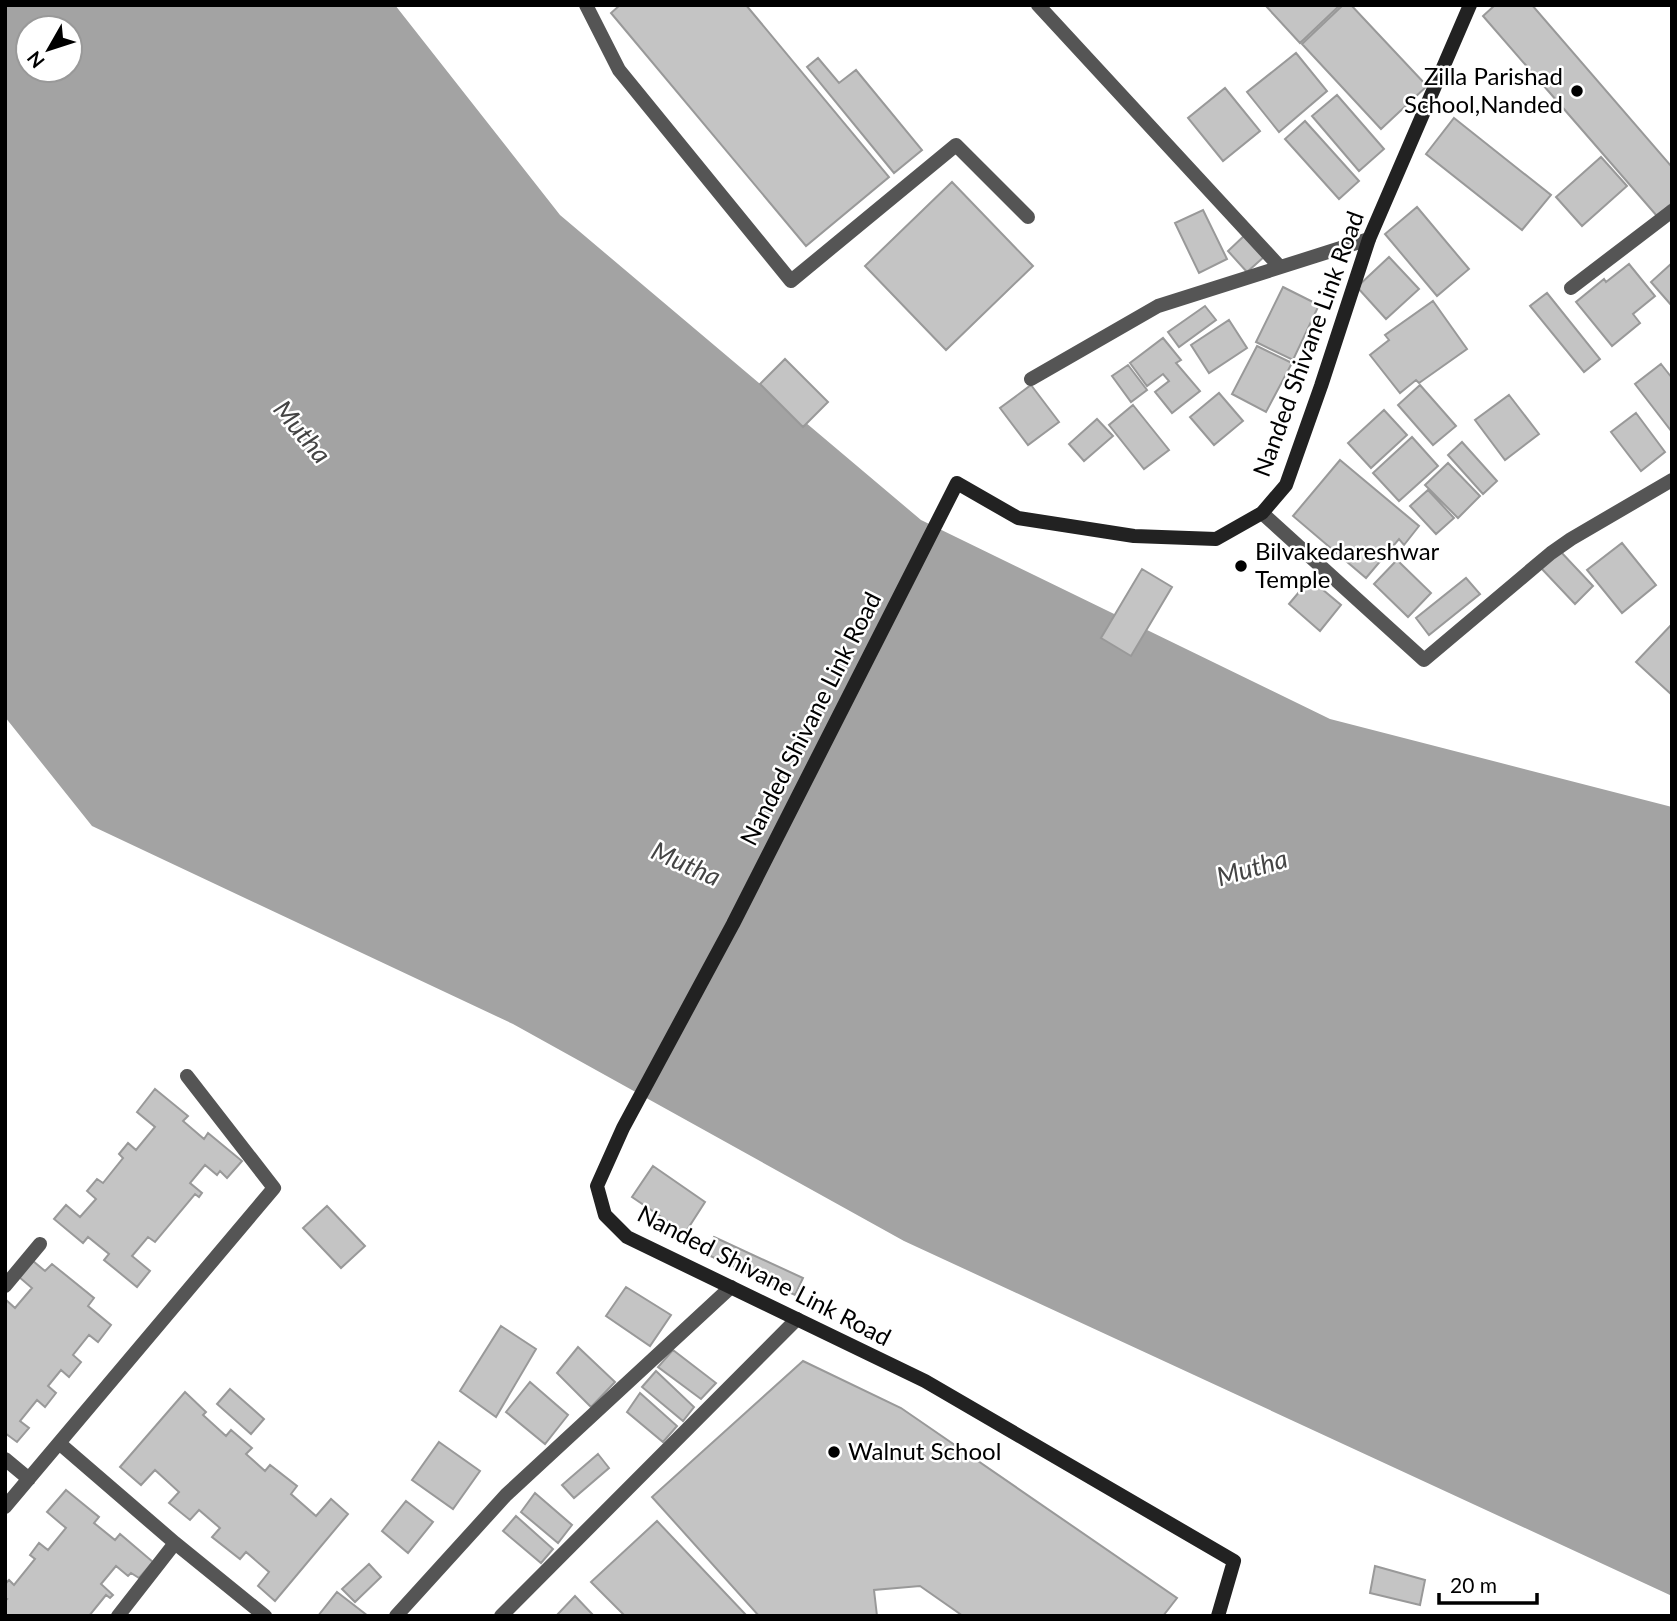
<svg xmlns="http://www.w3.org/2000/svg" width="1677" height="1621" font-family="Lato,sans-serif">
  <rect width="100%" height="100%" fill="#fff"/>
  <path fill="#a3a3a3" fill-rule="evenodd" d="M5 5H395L560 215 921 520 1330 719 1672 807V1596L904 1241 513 1024 92 826 5 717ZM28 28H70V70H28Z"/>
  <path fill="#c4c4c4" stroke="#999" stroke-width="2" d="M620 5H746L889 177 806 246 611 13Z
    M1265 5H1340L1300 43Z
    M1343 5H1351L1427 86 1381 129 1302 44Z
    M1495 5H1532L1672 167V203L1657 216 1483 16Z
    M1296 53 1327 91 1279 132 1247 92Z
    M818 58 839 83 856 70 922 150 894 173 807 67Z
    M1225 88 1260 131 1223 161 1188 118Z
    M1337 95 1384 149 1359 171 1312 116Z
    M1454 118 1551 195 1522 230 1426 154Z
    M1305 121 1359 181 1339 199 1285 139Z
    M1601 157 1627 186 1582 226 1556 197Z
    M952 182 1033 266 946 350 865 266Z
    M1417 207 1469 269 1437 296 1385 234Z
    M1203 210 1227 259 1199 273 1175 223Z
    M1245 235 1265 256 1247 272 1228 251Z
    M1389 257 1419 289 1386 319 1357 287Z
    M1672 263V306L1651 282Z
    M1629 264 1655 296 1633 314 1640 323 1612 346 1576 302 1604 279 1606 282Z
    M1283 287 1319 305 1293 360 1256 342Z
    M1547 293 1600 359 1584 372 1530 306Z
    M1433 301 1467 349 1419 383 1416 380 1400 393 1370 355 1389 340 1385 335Z
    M1205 306 1216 320 1179 347 1168 332Z
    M1229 320 1247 348 1209 373 1191 345Z
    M1163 338 1181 360 1176 363 1200 391 1172 413 1155 392 1169 381 1163 374 1147 386 1130 363Z
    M1257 346 1292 363 1266 412 1232 394Z
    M785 359 828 402 803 427 760 384Z
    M1661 364 1672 378V432L1635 384Z
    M1128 365 1147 390 1131 402 1112 376Z
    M1031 385 1059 422 1028 445 1000 408Z
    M1420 385 1456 426 1433 445 1398 405Z
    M1219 393 1243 421 1214 445 1190 417Z
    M1509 395 1539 434 1505 460 1475 420Z
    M1133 405 1169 450 1144 469 1109 425Z
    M1384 410 1407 435 1371 468 1348 443Z
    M1636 413 1665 452 1641 471 1611 432Z
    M1097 419 1113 436 1084 461 1069 444Z
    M1412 437 1438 466 1399 501 1373 473Z
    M1462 442 1497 481 1483 494 1448 455Z
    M1340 460 1419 526 1404 545 1399 539 1366 578 1293 516Z
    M1448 463 1480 496 1458 518 1425 485Z
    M1428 490 1454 518 1436 534 1410 506Z
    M1622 543 1656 585 1622 613 1587 570Z
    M1560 551 1593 586 1575 604 1541 568Z
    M1397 560 1431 593 1408 617 1374 584Z
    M1142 569 1172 587 1131 656 1101 638Z
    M1466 578 1480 594 1429 635 1416 618Z
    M1310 579 1341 605 1320 631 1289 604Z
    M1672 624V693L1671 694 1636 662Z
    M155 1089 188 1116 183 1121 204 1139 208 1133 242 1161 227 1178 220 1171 217 1175 205 1165 190 1183 202 1193 199 1197 195 1194 155 1242 148 1237 132 1256 150 1271 137 1287 104 1260 109 1254 88 1237 83 1243 54 1219 66 1205 80 1217 96 1199 87 1191 97 1179 103 1183 123 1158 119 1154 128 1143 136 1150 155 1127 137 1112Z
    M653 1166 705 1202 685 1233 632 1197Z
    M327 1206 365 1246 341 1268 303 1228Z
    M714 1237 803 1278 795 1295 706 1254Z
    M33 1261 45 1271 52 1264 94 1298 88 1306 111 1325 98 1342 89 1335 73 1355 81 1362 69 1377 61 1370 48 1386 56 1393 45 1407 37 1400 20 1421 29 1428 17 1442 5 1433V1299L15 1308 32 1288 19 1277Z
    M626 1287 671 1315 650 1346 606 1316Z
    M501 1326 536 1349 496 1417 460 1391Z
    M578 1347 615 1382 591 1407 557 1373Z
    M673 1350 716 1383 701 1399 658 1367Z
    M803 1361 901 1408 1177 1598 1163 1616H963L920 1586 874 1590 877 1616H759L652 1497Z
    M656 1371 694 1407 683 1421 642 1387Z
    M530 1382 568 1415 545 1444 506 1412Z
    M230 1389 264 1419 251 1434 217 1404Z
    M185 1392 206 1412 203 1415 226 1436 231 1430 252 1448 246 1454 265 1471 270 1465 297 1486 291 1494 316 1516 331 1499 348 1514 275 1601 258 1586 269 1572 246 1552 240 1559 212 1537 220 1528 199 1510 190 1520 169 1503 179 1492 155 1470 141 1485 120 1467Z
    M640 1393 677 1426 663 1442 627 1412Z
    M439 1442 480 1471 453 1509 412 1480Z
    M598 1454 609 1468 574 1498 562 1485Z
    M66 1490 99 1517 94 1523 115 1540 120 1534 153 1562 139 1578 131 1573 128 1576 116 1566 101 1584 113 1595 110 1598 106 1595 89 1616H5V1601L7 1599 5 1598V1584L9 1580 14 1585 35 1559 30 1555 39 1543 48 1550 66 1528 47 1512Z
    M535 1493 572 1525 558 1543 521 1512Z
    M406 1501 433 1522 408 1553 382 1531Z
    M516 1516 553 1549 541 1563 503 1531Z
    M657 1521 747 1616H625L591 1582Z
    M369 1564 381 1577 355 1602 342 1589Z
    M1375 1566 1425 1580 1420 1605 1370 1593Z
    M337 1592 368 1616H318Z
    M575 1596 594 1616H556Z"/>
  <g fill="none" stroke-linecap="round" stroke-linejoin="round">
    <path stroke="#555" stroke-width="14" d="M5 1286 40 1244
      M59 1443 175 1543 265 1616
      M5 1459 29 1479
      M5 1507 274 1188 187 1076
      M118 1616 175 1543"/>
    <path stroke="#555" stroke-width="14" d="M586 5 619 70 791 281 956 145 1028 217
      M1038 5 1280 267
      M1571 288 1672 211
      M1031 379 1158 306 1369 239
      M1262 513 1424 660 1551 553 1571 539 1672 480
      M396 1616 506 1495 731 1287
      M501 1616 797 1319"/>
    <path stroke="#222" stroke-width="14" d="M1218 1616 1234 1561 925 1381 627 1237 605 1215 597 1186 623 1128 733 924 957 483 1018 518 1134 536 1216 539 1262 513 1286 485 1321 386 1369 239 1470 5"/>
  </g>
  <g fill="#000" stroke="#fff" stroke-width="2.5">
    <circle cx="1577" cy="91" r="7"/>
    <circle cx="1241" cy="566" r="7"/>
    <circle cx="834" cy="1452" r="7"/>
  </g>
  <g text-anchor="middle" stroke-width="5" stroke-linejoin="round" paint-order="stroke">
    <g font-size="24" fill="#000" stroke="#fff" text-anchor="start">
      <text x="1563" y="85" text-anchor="end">Zilla Parishad<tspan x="1563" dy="28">School,Nanded</tspan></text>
      <text x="1255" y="560">Bilvakedareshwar<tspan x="1255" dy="28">Temple</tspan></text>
      <text x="848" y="1460">Walnut School</text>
    </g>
    <g font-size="24" fill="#000" stroke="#fff">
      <text transform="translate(1309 344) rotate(-70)" y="8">Nanded Shivane Link Road</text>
      <text transform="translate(811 719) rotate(-63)" y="8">Nanded Shivane Link Road</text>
      <text transform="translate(764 1276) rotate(27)" y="8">Nanded Shivane Link Road</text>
    </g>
    <g font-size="26" font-style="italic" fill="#444" stroke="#fff">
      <text transform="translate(302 432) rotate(50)" y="9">Mutha</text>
      <text transform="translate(686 864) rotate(24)" y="9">Mutha</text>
      <text transform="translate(1252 868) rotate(-16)" y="9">Mutha</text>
    </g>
  </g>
  <rect width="1677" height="1621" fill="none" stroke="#000000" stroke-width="14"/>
  <g transform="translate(49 49) rotate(231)"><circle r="33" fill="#ffffff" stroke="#999999" stroke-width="2"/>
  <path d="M0-5L12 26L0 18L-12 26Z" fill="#000000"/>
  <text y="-10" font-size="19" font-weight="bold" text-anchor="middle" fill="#000000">N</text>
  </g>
  <path d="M1439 1593v10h98v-10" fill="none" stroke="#000000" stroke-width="3.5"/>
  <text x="1450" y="1593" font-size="21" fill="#000000" stroke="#ffffff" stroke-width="5" paint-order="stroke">20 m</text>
</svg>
